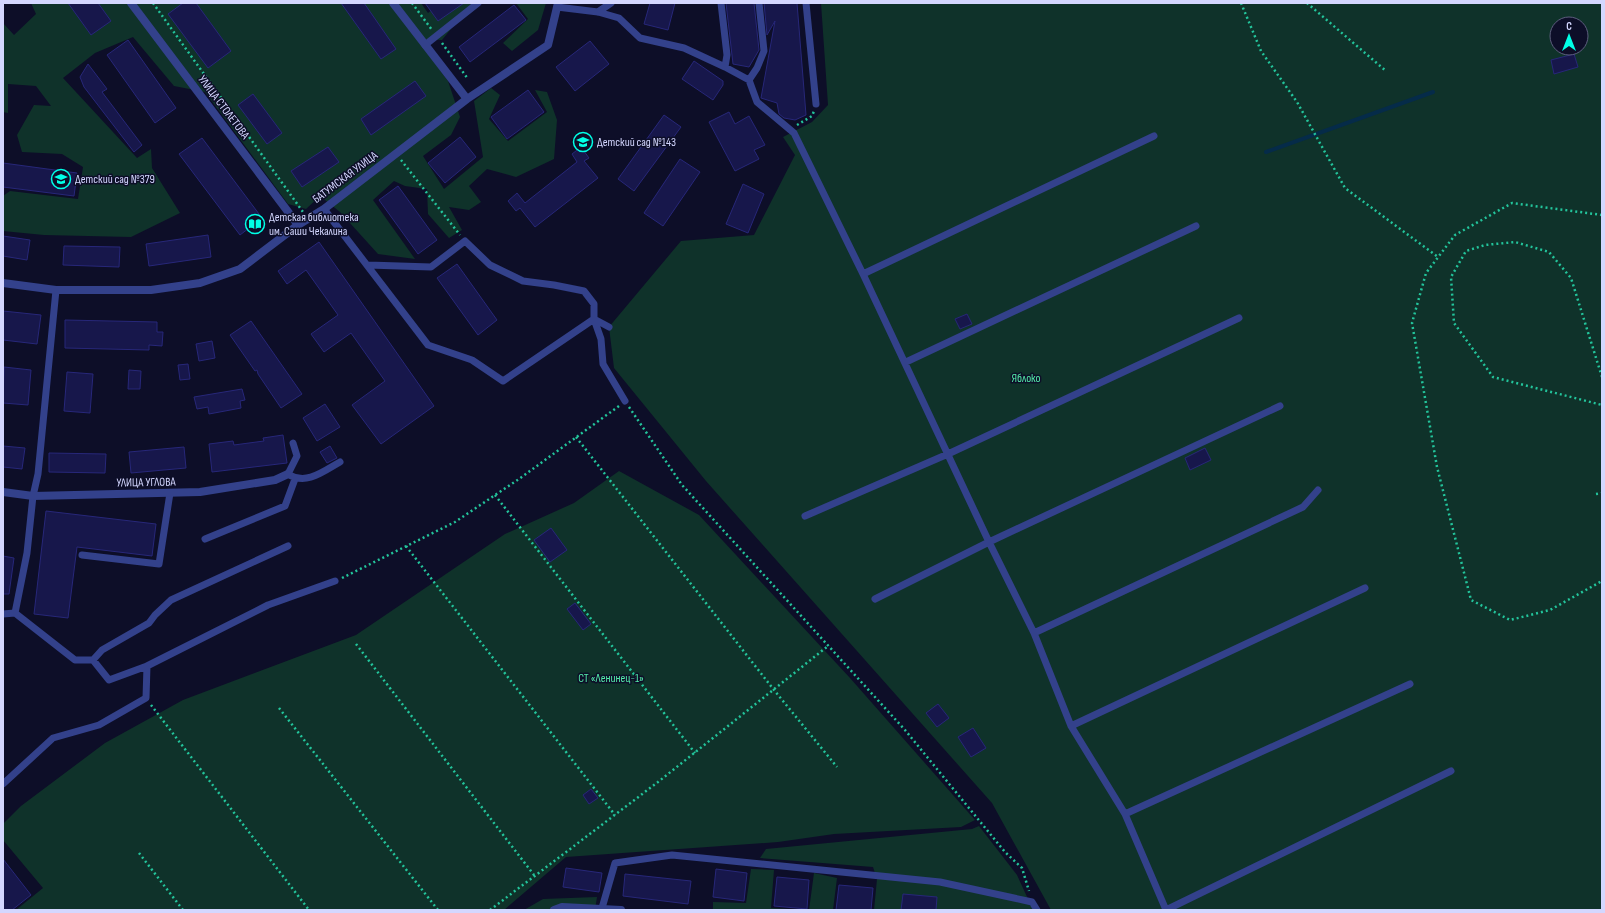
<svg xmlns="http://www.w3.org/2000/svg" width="1605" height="913" font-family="'Sofia Sans Condensed',sans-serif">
  <rect width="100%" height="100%" fill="#0d0e28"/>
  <path fill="#0f322a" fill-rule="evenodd" d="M31 3H421L428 13 440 3H472L442 40 417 39 448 81 460 117 451 135 423 156 444 189 483 157 474 101 491 88 500 95 489 119 508 141 547 112 535 90 547 92 557 120 554 159 516 177 487 169 469 186 481 202 469 210 449 207 462 230 449 238 428 214 427 189 405 186 394 181 373 200 415 259 378 254 340 212 320 196 306 209 288 204 205 92 174 86 133 37 95 53 63 78 137 158 151 149 152 168 180 213 131 237 44 235 3 231V196L10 191 78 199 83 167 62 154 22 152 17 135 34 105 51 106 36 86 8 84V113L3 112V23L14 35 36 14Z
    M516 3H546L538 30 512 51 503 43 528 19Z
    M821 3H1602V910H1051L992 803 706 481 614 368 609 327 681 241 754 235 795 155 783 137 812 122 828 105ZM1557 24H1581V48H1557Z
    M619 471 699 515 850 678 975 820 961 827 834 834 778 842 566 857 504 910H16L43 888 3 840V824L21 806 105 743 183 700 356 635 505 534 574 503Z
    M979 826 1017 875 1033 910H874L877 879 873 867 760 858 766 849 972 829Z
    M751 869 774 870 771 908 806 910H713V902L746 903Z
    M814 873 837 878 833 910H809Z
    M597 897 595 910H524L543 899Z"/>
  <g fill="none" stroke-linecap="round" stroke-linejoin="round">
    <path stroke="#052b49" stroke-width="4" d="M1266 152 1433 92"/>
  </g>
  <path fill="#17174b" stroke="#272779" d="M68 3H98L111 21 91 35Z
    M183 3H196L231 51 208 68 168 14Z
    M341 3H364L396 49 381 59Z
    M425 3H464L438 21Z
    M650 3H675L668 30 644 24Z
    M726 3H754L759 50 749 67 733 64Z
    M764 3H797L806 115 795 120 784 118 779 114 777 103 761 98 775 21 767 35Z
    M514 5 526 20 470 62 459 47Z
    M128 40 176 108 155 123 107 55Z
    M590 41 609 64 575 91 556 67Z
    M1574 54 1578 67 1554 74 1551 60Z
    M694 61 723 81V85L713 100 682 79Z
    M88 64 107 89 102 92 142 145 134 152 84 87 80 77Z
    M415 81 426 96 371 135 361 119Z
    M528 90 544 112 507 139 491 117Z
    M253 94 282 133 267 144 238 105Z
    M729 112 735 124 749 116 765 145 754 150 759 159 735 171 709 122Z
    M664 115 681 127 634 191 618 179Z
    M460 137 476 157 445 183 428 163Z
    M202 138 262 218 240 235 179 154Z
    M328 147 339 162 302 187 291 171Z
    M581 147 589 158 584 161 598 178 535 227 520 208 516 211 508 201 517 193 525 203 577 162 572 154Z
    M680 159 700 172 663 226 644 213Z
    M3 163 77 173 74 196 3 187Z
    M743 184 764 194 748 233 726 224Z
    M398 186 437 240 418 254 379 200Z
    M208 235 211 257 149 266 146 244Z
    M3 236 30 240 27 260 3 256Z
    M319 242 434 406 381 444 352 405 385 381 351 333 324 352 311 334 338 315 306 270 287 284 278 271Z
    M64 246 120 247 119 267 63 265Z
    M457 264 497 320 478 335 437 278Z
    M3 311 41 315 37 344 3 340Z
    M967 314 972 324 960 329 955 319Z
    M65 320 157 322V332H163L162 346 149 345V350L65 348Z
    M251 321 302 394 281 408 258 374 257 370 255 371 230 335Z
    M212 341 215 358 199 361 196 344Z
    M188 364 190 379 180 380 178 365Z
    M4 367 31 370 28 405 3 403Z
    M129 370 141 371 140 389H128Z
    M67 372 93 374 90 413 64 411Z
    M242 389 245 400 240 401 241 408 209 414 208 407 197 409 194 397Z
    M325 404 340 427 317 441 303 418Z
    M283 435 287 463 212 472 209 444 233 441 234 445 264 441 263 438Z
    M3 446 25 448 22 469 3 467Z
    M330 446 337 458 327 463 320 452Z
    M184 447 186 468 131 473 129 452Z
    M1205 448 1211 460 1190 470 1185 458Z
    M49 453 106 454 105 473 49 472Z
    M46 511 156 524 152 556 77 547 68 618 34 614Z
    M551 528 567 550 550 562 534 540Z
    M3 556 14 558 9 594H3Z
    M575 603 591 624 583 630 567 609Z
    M938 704 949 718 937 727 926 713Z
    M973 728 986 748 971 757 958 737Z
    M591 789 598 798 589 804 583 795Z
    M3 859 31 895 12 910H3Z
    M566 868 602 873 599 892 563 887Z
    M716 869 747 873 744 901 713 897Z
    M625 874 691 881 688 904 623 896Z
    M777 877 809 880 807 909 774 906Z
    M839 885 873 888 871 910H836Z
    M903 894 937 897 936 910H901Z"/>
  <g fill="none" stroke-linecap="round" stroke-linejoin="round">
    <path stroke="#23c49b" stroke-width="2.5" stroke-dasharray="2 3" stroke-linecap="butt" d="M153 3 303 212
      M412 3 432 30
      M1241 3 1261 51 1297 102 1345 188 1438 257
      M1307 3 1386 71
      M442 43 468 79
      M797 125 812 116 814 111
      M401 160 460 235
      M1602 215 1512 203 1455 235 1426 273 1412 323 1437 467 1471 600 1510 620 1550 610 1602 581
      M1602 377 1571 278 1549 252 1515 242 1485 245 1466 251 1451 277 1454 323 1493 377 1602 405
      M629 407 682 485 905 730 1005 852 1022 868 1029 891
      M576 437 774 690 837 767
      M1596 494 1602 493
      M495 495 695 753
      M406 546 615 815
      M342 578 455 522 519 479 619 406
      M356 644 534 875
      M151 705 309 910
      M279 708 438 910
      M139 853 183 910
      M490 910 658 782 828 646"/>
    <path stroke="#33418b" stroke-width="7" d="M721 3 727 55 725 67
      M806 3 816 104
      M557 7 598 12 619 18 640 38 684 48 725 67 749 80 757 102 794 133 863 274 989 542 1034 633 1071 726 1125 814 1166 910 1451 771
      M598 12 611 3
      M425 45 478 3
      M749 80 757 68 764 51 759 3
      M324 209 428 345 472 360 503 381 594 319
      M368 265 431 267 465 241 490 265 523 281 554 285 584 291 594 304V319L601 339 603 364 625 401
      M863 274 1154 136
      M594 319 609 327
      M906 362 1196 226
      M293 443 297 456 288 474C306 486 324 471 340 462
      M805 516 948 454 1239 318
      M205 539 285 506 295 479
      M82 555 159 564 170 493
      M875 599 989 542 1280 406
      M15 613 27 553 33 496 38 474 56 290
      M3 614 15 613 75 660H93L109 680 147 666
      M1034 633 1303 507 1318 490
      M93 660 102 650 149 623 155 615 171 600 288 546
      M1071 726 1365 588
      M3 784 53 738 99 725 146 698 147 666 268 605 335 581
      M1125 814 1410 684
      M602 908 615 863 672 855 940 882 1032 902 1037 910"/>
    <path stroke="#33418b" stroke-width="8" d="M131 3 298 225
      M393 3 467 99
      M3 283 56 290H151L200 283 240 269 298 225 324 209 467 99 548 45 558 3
      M3 492 33 496 200 492 275 480 288 474
      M554 910 562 907 621 910"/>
  </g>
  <defs>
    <symbol id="school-ring" viewBox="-11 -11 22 22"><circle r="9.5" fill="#0d0e28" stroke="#00ffe6" stroke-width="1.5"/><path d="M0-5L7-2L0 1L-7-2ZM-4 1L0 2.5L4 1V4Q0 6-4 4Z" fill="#00ffe6"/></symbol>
    <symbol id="library-ring" viewBox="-11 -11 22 22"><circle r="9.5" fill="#0d0e28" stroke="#00ffe6" stroke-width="1.5"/><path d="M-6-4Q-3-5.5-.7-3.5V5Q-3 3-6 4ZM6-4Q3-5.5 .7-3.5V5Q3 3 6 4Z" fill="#00ffe6"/></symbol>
  </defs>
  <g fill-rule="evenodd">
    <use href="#school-ring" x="572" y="131" width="22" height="22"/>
    <use href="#school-ring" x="50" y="168" width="22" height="22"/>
    <use href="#library-ring" x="244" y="213" width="22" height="22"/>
  </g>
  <g text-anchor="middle" stroke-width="3" stroke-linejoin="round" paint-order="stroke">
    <g font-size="12" fill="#d4d7ff" stroke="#0d0e28">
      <text transform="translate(224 107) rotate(53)" y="4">УЛИЦА СТОЛЕТОВА</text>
      <text transform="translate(345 177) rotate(-37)" y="4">БАТУМСКАЯ УЛИЦА</text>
      <text transform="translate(146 482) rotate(-1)" y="4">УЛИЦА УГЛОВА</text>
    </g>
    <g font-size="12" fill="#d4d7ff" stroke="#0d0e28" text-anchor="start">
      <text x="597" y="146">Детский сад №143</text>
      <text x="75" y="183">Детский сад №379</text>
      <text x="269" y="221">Детская библиотека<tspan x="269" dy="14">им. Саши Чекалина</tspan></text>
    </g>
    <g font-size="12" fill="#53eba8" stroke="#0d0e28">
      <text x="1026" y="382">Яблоко</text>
      <text x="611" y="682">СТ «Ленинец-1»</text>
    </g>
  </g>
  <rect width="1605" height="913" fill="none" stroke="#d4d7ff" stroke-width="8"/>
  <g transform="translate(1569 36)"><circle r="19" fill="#0d0e28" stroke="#5d5e7e"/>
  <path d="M0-3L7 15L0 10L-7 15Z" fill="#00ffe6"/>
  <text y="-6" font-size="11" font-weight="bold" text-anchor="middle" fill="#d4d7ff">С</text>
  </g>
</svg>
